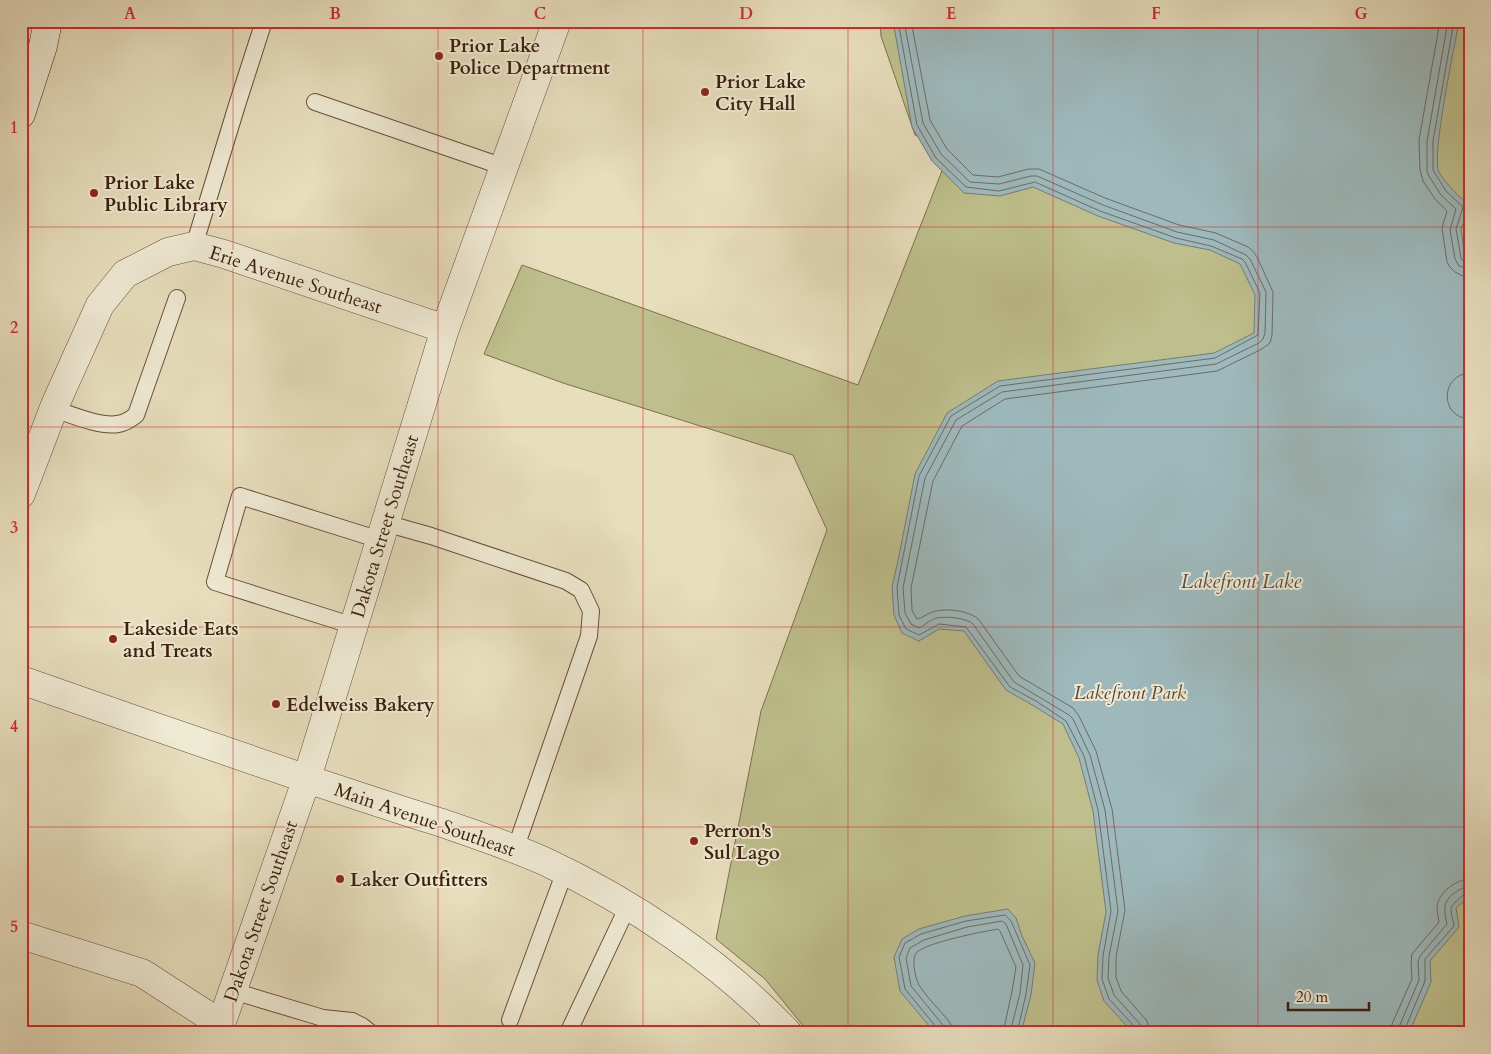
<svg xmlns="http://www.w3.org/2000/svg" width="1491" height="1054" font-family="Cardo,serif">
  <rect width="100%" height="100%" fill="#e7debd"/>
  <filter id="stains"><feTurbulence type="fractalNoise" baseFrequency=".004" numOctaves="4"/><feColorMatrix values="0 0 0 0 .2 0 0 0 0 .09 0 0 0 0 .02 0 0 0 .5 -.17"/></filter>
  <radialGradient id="worn" r=".72"><stop offset=".6" stop-color="#630" stop-opacity="0"/><stop offset="1" stop-color="#630" stop-opacity=".3"/></radialGradient>
  <path fill="#bebf8c" stroke="#7d704c" d="M880 21H1470V1033H809L765 979 716 939 761 711 827 530 793 455 563 383 484 354 522 265 858 385 949 153 915 135 881 36Z"/>
  <path fill="#9db9bc" stroke="#767c76" d="M893 21H1459C1455 46 1431 155 1439 172 1447 186 1459 196 1470 206L1461 229 1465 257 1470 258V386L1465 397 1470 403V896L1456 908 1459 927 1430 961 1431 982 1409 1033H1133L1104 1001 1097 980 1098 955 1106 912 1093 811 1079 758 1063 724 1034 706 1006 690 964 631 939 629 919 641 902 633 894 615 892 587 899 556 915 474 947 413 998 381 1214 353 1254 333 1255 295 1240 264 1210 250 1174 243 1098 216 1033 187 1000 196 964 193 932 161 912 127Z
    M1008 909 1016 918 1022 936 1035 963 1031 995 1021 1033H935L900 991 894 957 902 939 919 929 965 916Z"/>
  <g fill="none" stroke-linecap="round" stroke-linejoin="round">
    <path stroke="#6c6c64" stroke-width="1" d="M898 21 917 125 936 158 966 187 999 191 1035 182 1100 211 1176 238 1211 246 1242 259 1245 262 1260 293 1258 335 1215 358 1000 386 951 416 919 476 897 587 899 615 906 629 919 635 939 624 966 627 1010 687 1036 701 1066 721 1084 756 1098 810 1111 911 1103 956 1102 979 1109 999 1135 1027 1137 1033
      M904 21 923 123 941 154 970 182 999 184 1031 176H1037L1103 205 1177 232 1214 240 1246 255 1250 259 1266 292 1265 333 1263 339 1259 343 1216 364 1002 392 956 420 925 478 903 588 905 613 911 624 919 628C925 625 931 619 937 618 946 616 967 618 973 624L1014 682 1069 715 1073 719 1090 755 1105 810 1118 911 1109 956 1108 978 1114 995 1140 1024 1143 1033
      M911 21 930 120 947 149 973 175 998 177 1029 169H1039L1105 198 1179 225 1216 233 1248 247 1253 251 1257 257 1273 292 1272 335 1270 343 1262 349 1217 371 1005 399 962 426 933 481 911 588 912 610 917 619C923 618 929 612 936 611 948 608 971 611 979 620L1019 676 1073 708 1079 716 1096 751 1112 809 1125 910 1116 957V977L1121 991 1147 1021 1150 1033
      M1440 21 1419 140 1420 170 1423 181 1435 199 1447 211 1442 228 1447 262 1450 267 1455 272 1463 276H1470
      M1448 21 1427 141V171L1429 176 1441 195 1456 209 1450 230 1455 259 1459 266 1470 269
      M1454 21 1433 141V170L1446 191 1463 207 1456 229 1461 258 1464 262 1470 263
      M1470 373C1440 374 1439 418 1470 419
      M938 1033 937 1028 905 989 899 957 905 943 921 934 966 921 1005 915 1011 921 1030 965 1026 994 1017 1033
      M944 1033 942 1024 911 986 906 958 910 948 924 940 967 927 1002 921 1006 924 1023 965 1020 993 1010 1033
      M952 1033 951 1025 948 1020C939 1009 927 998 919 985 915 978 911 957 917 952 929 942 981 932 998 929L1000 931 1016 967 1012 991 1003 1033
      M1391 1033 1392 1024 1412 979 1411 962 1412 954 1439 922C1438 917 1437 911 1437 906 1439 892 1457 879 1470 879
      M1398 1033 1399 1027 1419 980 1418 962 1420 956 1447 924C1446 919 1444 913 1445 907 1445 897 1461 887 1470 886
      M1404 1033 1405 1029 1425 981V959L1454 926C1452 912 1446 909 1459 899 1463 895 1465 893 1470 892"/>
    <defs>
      <path id="lane" d="M315 102 504 167
        M194 246 237 105 264 21
        M54 409C72 415 100 427 118 424 125 423 131 419 136 415L177 298
        M385 523 431 536 566 581 581 590 591 611 589 636 515 850
        M354 626 215 582 240 496 380 540
        M233 991 323 1018 352 1021 362 1026 371 1033
        M510 1020 565 871
        M568 1033 628 906"/>
      <path id="street" d="M21 494 55 405 100 305 125 274 168 252 194 246 224 254 445 329
        M21 680C118 714 216 748 313 781 355 795 397 809 439 822 474 834 510 846 544 861 632 902 721 962 788 1033
        M21 935 142 973 221 1024
        M218 1033 307 778 445 329 557 21"/>
      <path id="secondary" d="M21 114 43 46 48 21"/>
    </defs>
    <use href="#lane" stroke="#675038" stroke-width="18"/>
    <use href="#street" stroke="#675038" stroke-width="29"/>
    <use href="#secondary" stroke="#3c200c" stroke-width="29"/>
    <use href="#lane" stroke="#efead4" stroke-width="16"/>
    <use href="#street" stroke="#efead4" stroke-width="28"/>
    <use href="#secondary" stroke="#efead4" stroke-width="28"/>
  </g>
  <path fill="none" stroke="#d62828" stroke-width="1" stroke-opacity="0.55" d="M233 21V1033M438 21V1033M643 21V1033M848 21V1033M1053 21V1033M1258 21V1033M21 227H1470M21 427H1470M21 627H1470M21 827H1470"/>
  <g fill="#8f2418" stroke="#efead4" stroke-width="2">
    <circle cx="439" cy="56" r="5"/>
    <circle cx="705" cy="92" r="5"/>
    <circle cx="94" cy="193" r="5"/>
    <circle cx="113" cy="639" r="5"/>
    <circle cx="276" cy="704" r="5"/>
    <circle cx="694" cy="841" r="5"/>
    <circle cx="340" cy="879" r="5"/>
  </g>
  <g text-anchor="middle" stroke-width="4" stroke-linejoin="round" paint-order="stroke">
    <g font-size="19" font-weight="bold" fill="#3c200c" stroke="#efead4" text-anchor="start">
      <text x="449" y="52">Prior Lake<tspan x="449" dy="22">Police Department</tspan></text>
      <text x="715" y="88">Prior Lake<tspan x="715" dy="22">City Hall</tspan></text>
      <text x="104" y="189">Prior Lake<tspan x="104" dy="22">Public Library</tspan></text>
      <text x="123" y="635">Lakeside Eats<tspan x="123" dy="22">and Treats</tspan></text>
      <text x="286" y="711">Edelweiss Bakery</text>
      <text x="704" y="837">Perron's<tspan x="704" dy="22">Sul Lago</tspan></text>
      <text x="350" y="886">Laker Outfitters</text>
    </g>
    <g font-size="19" fill="#3c200c" stroke="#efead4">
      <text transform="translate(296 279) rotate(18)" y="7">Erie Avenue Southeast</text>
      <text transform="translate(384 526) rotate(-73)" y="7">Dakota Street Southeast</text>
      <text transform="translate(425 819) rotate(19)" y="7">Main Avenue Southeast</text>
      <text transform="translate(260 911) rotate(-71)" y="7">Dakota Street Southeast</text>
    </g>
    <g font-size="19" font-style="italic" fill="#5c482c" stroke="#efead4">
      <text x="1130" y="699">Lakefront Park</text>
    </g>
    <g font-size="20" font-style="italic" fill="#594e41" stroke="#efead4">
      <text x="1241" y="588">Lakefront Lake</text>
    </g>
  </g>
  <rect width="1491" height="1054" fill="none" stroke="#e7debd" stroke-width="55"/>
  <path d="M1288 1002v8h81v-8" fill="none" stroke="#3c200c" stroke-width="2.5"/>
  <text x="1296" y="1002" font-size="15" fill="#3c200c" stroke="#efead4" stroke-width="4" paint-order="stroke">20 m</text>
  <rect x="28" y="28" width="1436" height="998" fill="none" stroke="#d62828" stroke-width="2"/>
  <g font-size="16" text-anchor="middle" font-weight="bold" fill="#d62828">
    <text x="130" y="19">A</text>
    <text x="335" y="19">B</text>
    <text x="540" y="19">C</text>
    <text x="746" y="19">D</text>
    <text x="951" y="19">E</text>
    <text x="1156" y="19">F</text>
    <text x="1361" y="19">G</text>
    <text x="14" y="133">1</text>
    <text x="14" y="333">2</text>
    <text x="14" y="533">3</text>
    <text x="14" y="732">4</text>
    <text x="14" y="932">5</text>
  </g>
  <rect width="100%" height="100%" filter="url(#stains)"/>
  <rect width="100%" height="100%" fill="url(#worn)"/>
</svg>
